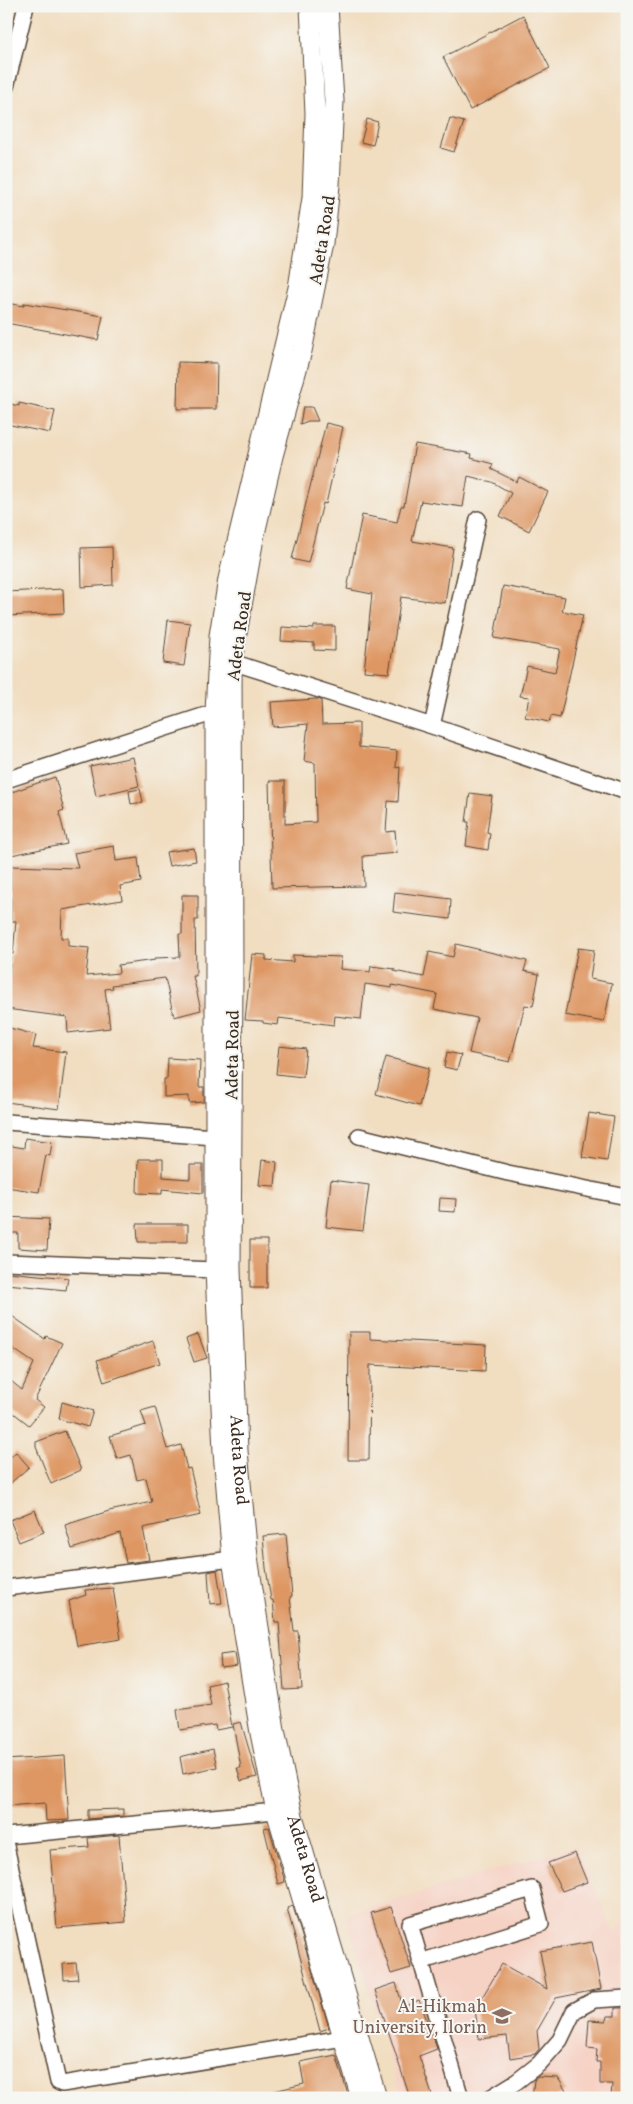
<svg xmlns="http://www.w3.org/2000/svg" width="633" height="2104" font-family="Vollkorn,serif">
  <rect width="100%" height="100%" fill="#f6f6f2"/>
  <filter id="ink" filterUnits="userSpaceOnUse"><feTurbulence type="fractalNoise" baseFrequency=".02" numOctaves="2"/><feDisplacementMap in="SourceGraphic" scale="10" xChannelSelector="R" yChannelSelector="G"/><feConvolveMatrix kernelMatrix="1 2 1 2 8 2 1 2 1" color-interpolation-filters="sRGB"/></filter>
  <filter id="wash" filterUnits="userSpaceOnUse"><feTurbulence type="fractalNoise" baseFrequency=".0096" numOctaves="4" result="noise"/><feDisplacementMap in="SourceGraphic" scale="20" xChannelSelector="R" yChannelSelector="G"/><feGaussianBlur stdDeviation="1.12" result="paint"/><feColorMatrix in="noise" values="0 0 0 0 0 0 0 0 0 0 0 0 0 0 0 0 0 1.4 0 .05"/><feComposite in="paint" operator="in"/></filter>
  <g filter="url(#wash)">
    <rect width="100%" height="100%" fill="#f1ddbf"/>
    <path fill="#f6d2c4" d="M575 1846 615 1933 627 1916V2098H402L346 1915Z"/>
    <g id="blocks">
      <path fill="#de9764" d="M523 15 550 68 470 110 443 57Z
        M450 118 464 122 454 152 441 148Z
        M367 119 378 122 373 145 361 142Z
        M6 303 24 306V303L103 316 98 340 6 323Z
        M178 362 217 363 216 409H177Z
        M6 403 19 406V403L55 411 50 433 6 424Z
        M303 407H312L318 421H308L300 424Z
        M326 423 343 427 326 504 323 503 308 563 292 559Z
        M415 444 472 454 471 458 493 464 491 469 517 482 519 477 548 492 529 531 500 516 511 493 492 482 468 476 463 507 421 501 412 541 453 548 445 603 401 597 389 673 364 671 372 594 347 589 362 515 397 522 401 506H404Z
        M112 547 113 585 82 587 81 548Z
        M503 586 565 597 562 611 583 615 560 718 551 716 549 722 525 717 529 697 520 696 527 666 555 672 560 649 494 638Z
        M63 589 64 613 6 616V592Z
        M168 620 190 623 184 666 163 663Z
        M314 626H335V651L314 650V643L281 641 282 627 314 629Z
        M316 699 321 700 322 724 359 723V747L397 751 396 768 400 767 398 802 388 801 386 832 395 831 397 853 363 856 364 886 272 888 269 781H285V824L316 822 315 763 304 761 308 724 273 727 271 702Z
        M133 757 139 786 96 796 90 766Z
        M55 777 64 810 59 812 67 844 6 856V794Z
        M140 789 143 802 131 804 129 791Z
        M470 793 492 796 487 832 490 833 488 850 466 846 469 822H466Z
        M114 846 116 861 138 858 141 882 120 886 122 900 62 910 61 938H68V946L89 948 86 976 119 973 118 965 155 960V958L180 957 179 934H182V895H198V920H195L196 976H193L201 1010 174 1017 165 978 112 985 113 988 105 989 110 1028 68 1033 67 1017 6 1009V980H8L11 954H13L16 921H11L10 866 78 868 74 853Z
        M194 848 196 861 169 866 166 852Z
        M395 892 451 899 450 919 393 912Z
        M456 944 527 961 524 971 539 974 533 1006 525 1005 510 1062 469 1053 477 1018 434 1009 437 994 392 985V988L365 984 361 1019 335 1016 334 1025 279 1018 278 1025 263 1023V1021L245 1020 252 954 266 955V960L293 962V955L341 957 340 969 370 972 371 966 395 969 394 971 424 977 429 952 453 957Z
        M578 948 594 950 590 979 612 983 604 1022 565 1015Z
        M6 1027 36 1035 33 1048 66 1052 59 1109 6 1102Z
        M279 1046 306 1049 303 1077 276 1074Z
        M447 1052 461 1055 457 1070 444 1067Z
        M386 1057 429 1068 419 1106 376 1094Z
        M168 1058 200 1060 199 1087H204V1102L189 1103V1096L164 1097V1079H167Z
        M589 1113 614 1117 607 1161 582 1157Z
        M25 1138 52 1142 50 1156 46 1155 39 1192 6 1187V1145L24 1148Z
        M138 1159H163V1177L190 1179V1165H203V1193L162 1189V1194L137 1193Z
        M262 1160 277 1162 275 1186 259 1185Z
        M331 1180 369 1185 363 1231 326 1227Z
        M440 1198 456 1199 455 1212 439 1211Z
        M6 1217 49 1219 47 1250 18 1248V1233H6Z
        M137 1224H188V1242H138Z
        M250 1240H267V1288H250Z
        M8 1272 68 1278 66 1290 7 1284Z
        M6 1312 45 1339 46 1336 62 1343 35 1400 44 1407 29 1425 6 1407V1377L22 1390 34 1363 6 1344Z
        M349 1332H370V1339L486 1345 485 1371 370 1365 369 1460H348Z
        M198 1334 207 1358 194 1362 186 1339Z
        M153 1341 160 1363 104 1382 97 1360Z
        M62 1402 93 1411 88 1427 59 1419Z
        M155 1407 167 1449 181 1445 187 1469 190 1468 201 1515 143 1528 149 1560 126 1563 120 1533 72 1549 65 1525 109 1511 152 1502 146 1478 137 1480 131 1455 117 1459 110 1436 146 1425 141 1411Z
        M65 1431 81 1470 51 1484 36 1447V1442Z
        M16 1452 29 1467 6 1487V1461Z
        M35 1510 44 1532 19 1542 10 1520Z
        M286 1534 292 1596 290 1597 294 1631H298L302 1689 284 1690 279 1622H275L273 1600H271L266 1568 263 1536Z
        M217 1570 222 1603 210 1604 208 1572Z
        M113 1588 121 1639 77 1646 69 1601 86 1595 85 1590Z
        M235 1653 237 1666 221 1668 220 1655Z
        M224 1681 232 1727 216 1730 215 1725 180 1730 177 1710 211 1705 207 1685Z
        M241 1722 257 1777 241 1781 237 1768H241L233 1724Z
        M213 1749 217 1767 183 1774 180 1757Z
        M65 1756 69 1820 46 1821 45 1803 6 1806V1760Z
        M123 1809V1816L88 1819V1810Z
        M269 1827 285 1882 278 1884 264 1828Z
        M119 1835 126 1922 57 1928 50 1850 89 1847 88 1838Z
        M575 1853 587 1882 562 1891 548 1863Z
        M293 1906 329 2028 320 2031 287 1908Z
        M391 1907 411 1968 391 1974 371 1913Z
        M592 1942 601 1989 556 1998 537 2031 539 2049 535 2054 510 2058 507 2036 479 2039 475 2009 502 1964 547 1989 540 1951Z
        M76 1963 78 1979 64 1980 63 1964Z
        M396 1983 403 2007 419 2000 431 2030 437 2049 419 2056 433 2098H410L375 1990Z
        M615 2008H627V2098H611L612 2084H600V2062H596L597 2049 587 2048 589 2020 606 2021 607 2016H615Z
        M336 2055 349 2098H266L265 2093 304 2084 300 2062Z
        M538 2077 558 2078 566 2091 555 2098H532L534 2080Z"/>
    </g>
  </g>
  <g filter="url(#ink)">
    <use href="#blocks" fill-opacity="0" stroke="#564536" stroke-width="1"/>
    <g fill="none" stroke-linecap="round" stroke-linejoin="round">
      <defs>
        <path id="minor" d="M6 87 26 6
          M232 662 432 726 627 792
          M432 726 478 519
          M6 780 215 712
          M6 1122 215 1137
          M359 1136 508 1173 627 1197
          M6 1262 215 1270
          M6 1588 232 1559
          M6 1836 276 1811
          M6 1846 58 2082 62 2084 343 2038
          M420 1962 541 1924 532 1889 410 1924 461 2098
          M490 2098 516 2082 539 2064 560 2040 574 2011 594 2000 627 1998"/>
        <g id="major">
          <path d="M310 6 315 113 312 198 298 288 228 579 219 636 215 712V1270L223 1452 232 1559 260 1733 276 1811 361 2098"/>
          <path id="s1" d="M328 6 334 101 330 185 324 244 302 351 273 456 254 538 232 662 233 974 231 1269 238 1451 248 1557 275 1730 293 1816 377 2098"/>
        </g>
      </defs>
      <use href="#minor" stroke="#564536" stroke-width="18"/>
      <use href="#major" stroke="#564536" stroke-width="21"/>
      <use href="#minor" stroke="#fff" stroke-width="15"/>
      <use href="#major" stroke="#fff" stroke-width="19"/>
    </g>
  </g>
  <defs>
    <symbol id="university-bare" viewBox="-9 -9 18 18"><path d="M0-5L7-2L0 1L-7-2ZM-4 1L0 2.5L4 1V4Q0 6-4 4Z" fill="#8d6e63" stroke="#f6f6f2" stroke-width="2.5" paint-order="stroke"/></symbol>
  </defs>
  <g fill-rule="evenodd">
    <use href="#university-bare" x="488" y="2002" width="28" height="28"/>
  </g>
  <g text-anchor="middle" stroke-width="4" stroke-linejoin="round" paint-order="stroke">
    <g font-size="18" fill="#3b2a1e" stroke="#f6f6f2">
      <text transform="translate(322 240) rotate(-81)" y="6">Adeta Road</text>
      <text transform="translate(239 636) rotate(-82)" y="6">Adeta Road</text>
      <text transform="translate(232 1055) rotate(-89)" y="6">Adeta Road</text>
      <text dy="6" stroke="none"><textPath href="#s1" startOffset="1465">Adeta Road</textPath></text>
      <text dy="6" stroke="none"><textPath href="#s1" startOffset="1870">Adeta Road</textPath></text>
    </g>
    <g font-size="18" fill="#785e54" stroke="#f6f6f2" text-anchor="end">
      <text x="487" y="2012">Al-Hikmah<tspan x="487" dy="21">University, Ilorin</tspan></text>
    </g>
  </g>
  <rect width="633" height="2104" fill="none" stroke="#f6f6f2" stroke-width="25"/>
</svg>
